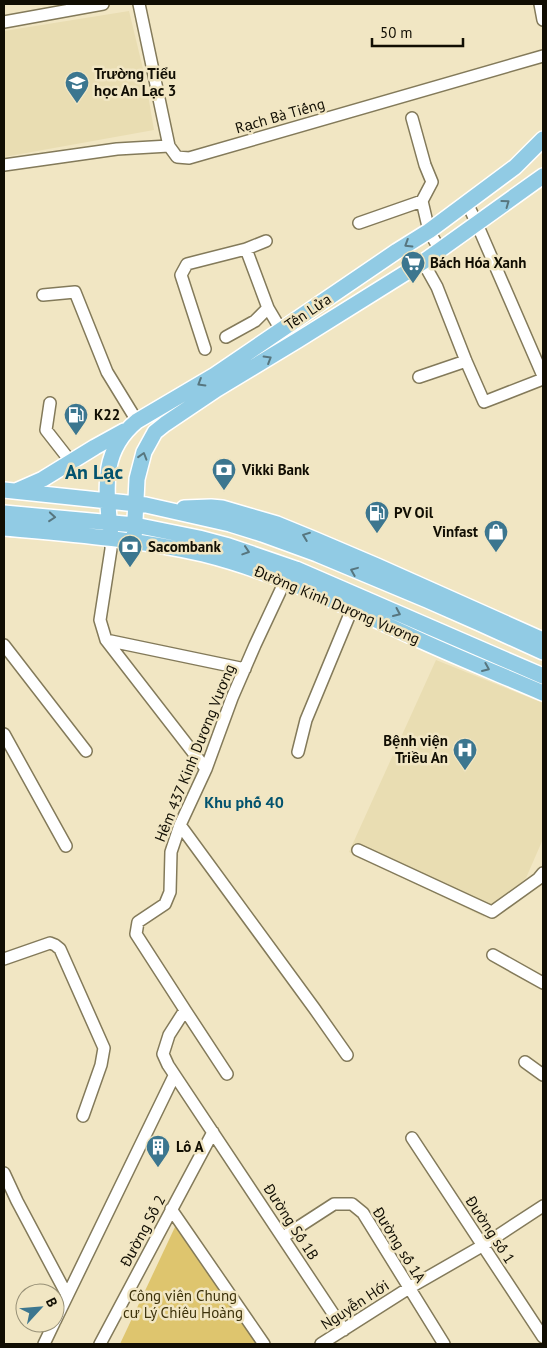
<svg xmlns="http://www.w3.org/2000/svg" width="547" height="1348" font-family="'PT Sans',sans-serif">
  <rect width="100%" height="100%" fill="#f1e6c3"/>
  <path fill="#e9ddb2" d="M129 11 145 77 154 130 4 157V31Z
    M436 660 543 703V839L526 878 484 917 349 852Z"/>
  <path fill="#dec56e" d="M175 1227H181L256 1344H120Z"/>
  <g fill="none" stroke-linecap="round" stroke-linejoin="round">
    <defs>
      <path id="minor" d="M139 4 169 146 177 157 189 158 543 56
        M540 4 543 20
        M4 22 103 4
        M412 118 425 165 432 182 422 201 429 231 440 250
        M4 165 117 149 169 146
        M467 203 477 224 543 376
        M359 223 422 201
        M423 262 437 287 466 361 484 402 543 379
        M43 295 75 292 107 372 137 421
        M268 308 281 330
        M226 337 255 321 268 308 246 249
        M205 349 181 275 187 264 246 249 266 241
        M419 377 466 361
        M50 403 46 430 71 462
        M111 538V549L100 620 106 640 206 769
        M285 581 255 645 232 698 206 769 180 825 171 852 170 892 165 904 138 922 136 934 185 1010 169 1035 163 1054 168 1065 344 1330
        M106 640 245 669
        M4 645 86 751
        M4 734 66 846
        M298 752 306 720 352 609
        M180 825 314 1008 347 1055
        M358 850 492 912 538 879 543 873
        M493 955 543 983
        M4 959 50 943 55 945 60 949 104 1048 101 1065 83 1116
        M185 1010 227 1074
        M525 1062 543 1075
        M412 1138 543 1337
        M4 1173 17 1201 67 1295
        M171 1209 264 1344
        M283 1237 334 1204H352L363 1213 444 1344
        M55 1321 174 1076
        M44 1344 54 1323
        M100 1344 213 1132
        M321 1344 409 1288 482 1246 543 1206"/>
      <path id="major" d="M4 490 146 505 230 524 262 534 317 554 427 600 479 623 543 652
        M18 490 43 479 95 447 124 431
        M184 508 211 507 222 508 277 524 316 540 377 566 543 640
        M4 513 135 525 199 538 229 546 296 569 543 676
        M4 528C71 534 137 539 203 554 275 572 343 605 411 636 454 656 499 674 543 693
        M111 538C107 493 98 453 137 421L215 375 397 251 429 231 515 167 543 139
        M134 541 137 479 144 452 155 432 165 424 217 389 298 340 423 262 543 176"/>
    </defs>
    <use href="#minor" stroke="#837a5a" stroke-width="14"/>
    <use href="#major" stroke="#fff" stroke-width="18"/>
    <use href="#minor" stroke="#fff" stroke-width="11"/>
    <use href="#major" stroke="#91cbe4" stroke-width="15"/>
  </g>
  <defs><path id="oneway-chevron" d="M-2-3.5L2.5 0L-2 3.5" fill="none" stroke-width="1.6" stroke-linecap="round" stroke-linejoin="round" transform="scale(1.25)"/></defs>
  <g stroke="#57767f">
    <use href="#oneway-chevron" transform="translate(506 203) rotate(-36)"/>
    <use href="#oneway-chevron" transform="translate(408 244) rotate(148)"/>
    <use href="#oneway-chevron" transform="translate(268 359) rotate(-31)"/>
    <use href="#oneway-chevron" transform="translate(201 383) rotate(149)"/>
    <use href="#oneway-chevron" transform="translate(143 456) rotate(-73)"/>
    <use href="#oneway-chevron" transform="translate(52 517) rotate(5)"/>
    <use href="#oneway-chevron" transform="translate(306 536) rotate(-159)"/>
    <use href="#oneway-chevron" transform="translate(246 551) rotate(18)"/>
    <use href="#oneway-chevron" transform="translate(354 571) rotate(-158)"/>
    <use href="#oneway-chevron" transform="translate(397 613) rotate(24)"/>
    <use href="#oneway-chevron" transform="translate(486 668) rotate(23)"/>
  </g>
  <defs>
    <symbol id="school-pin" viewBox="-11 -11 22 30"><path d="M0 17L-7.5 6A9.5 9.5 0 1 1 7.5 6Z" fill="#3c768f" stroke="#f1e6c3"/><path d="M0-5L7-2L0 1L-7-2ZM-4 1L0 2.5L4 1V4Q0 6-4 4Z" fill="#fff"/></symbol>
    <symbol id="supermarket-pin" viewBox="-11 -11 22 30"><path d="M0 17L-7.5 6A9.5 9.5 0 1 1 7.5 6Z" fill="#3c768f" stroke="#f1e6c3"/><path d="M-6-5.5h2.5l.6 2H6L4.5 2H-2.5L-4.4-4H-6ZM-1.5 3.2a1.3 1.3 0 1 0 .1 0ZM3 3.2a1.3 1.3 0 1 0 .1 0Z" fill="#fff"/></symbol>
    <symbol id="fuel-pin" viewBox="-11 -11 22 30"><path d="M0 17L-7.5 6A9.5 9.5 0 1 1 7.5 6Z" fill="#3c768f" stroke="#f1e6c3"/><path d="M-5.5-6h7V0h2V4h1.3V-2.5L3-4.5l.8-.8L6-3V5H2.5V1h-1V6h-7ZM-4.2-4.7v3.2H.2V-4.7Z" fill="#fff"/></symbol>
    <symbol id="bank-pin" viewBox="-11 -11 22 30"><path d="M0 17L-7.5 6A9.5 9.5 0 1 1 7.5 6Z" fill="#3c768f" stroke="#f1e6c3"/><path d="M-6-4H6V4H-6ZM0-2.3a2.3 2.3 0 1 0 0 4.6a2.3 2.3 0 1 0 0-4.6Z" fill="#fff"/></symbol>
    <symbol id="shop-pin" viewBox="-11 -11 22 30"><path d="M0 17L-7.5 6A9.5 9.5 0 1 1 7.5 6Z" fill="#3c768f" stroke="#f1e6c3"/><path d="M-5-2.5h2.3a2.7 3.5 0 0 1 5.4 0H5L5.5 6h-11ZM-1.5-2.5h3a1.5 2.3 0 0 0-3 0Z" fill="#fff"/></symbol>
    <symbol id="hospital-pin" viewBox="-11 -11 22 30"><path d="M0 17L-7.5 6A9.5 9.5 0 1 1 7.5 6Z" fill="#3c768f" stroke="#f1e6c3"/><path d="M-5-5h3v3.5h4V-5h3V5h-3V1.5h-4V5h-3Z" fill="#fff"/></symbol>
    <symbol id="building-pin" viewBox="-11 -11 22 30"><path d="M0 17L-7.5 6A9.5 9.5 0 1 1 7.5 6Z" fill="#3c768f" stroke="#f1e6c3"/><path d="M-4-6H4V6H1V3H-1V6H-4ZM-2.5-4.3h1.7v1.8h-1.7ZM.8-4.3h1.7v1.8H.8ZM-2.5-1h1.7V.8h-1.7ZM.8-1h1.7V.8H.8Z" fill="#fff"/></symbol>
  </defs>
  <g fill-rule="evenodd">
    <use href="#school-pin" x="63" y="69" width="28" height="38"/>
    <use href="#supermarket-pin" x="399" y="249" width="28" height="38"/>
    <use href="#fuel-pin" x="62" y="401" width="28" height="38"/>
    <use href="#bank-pin" x="210" y="456" width="28" height="38"/>
    <use href="#fuel-pin" x="363" y="499" width="28" height="38"/>
    <use href="#shop-pin" x="482" y="518" width="28" height="38"/>
    <use href="#bank-pin" x="116" y="533" width="28" height="38"/>
    <use href="#hospital-pin" x="451" y="736" width="28" height="38"/>
    <use href="#building-pin" x="144" y="1133" width="28" height="38"/>
  </g>
  <g text-anchor="middle" stroke-width="5" stroke-linejoin="round" paint-order="stroke">
    <g font-size="15" font-weight="bold" fill="#110e03" stroke="#f1e6c3" text-anchor="start">
      <text x="94" y="79">Trường Tiểu<tspan x="94" dy="17">học An Lạc 3</tspan></text>
      <text x="430" y="268">Bách Hóa Xanh</text>
      <text x="94" y="420">K22</text>
      <text x="242" y="475">Vikki Bank</text>
      <text x="394" y="518">PV Oil</text>
      <text x="478" y="537" text-anchor="end">Vinfast</text>
      <text x="148" y="552">Sacombank</text>
      <text x="448" y="746" text-anchor="end">Bệnh viện<tspan x="448" dy="17">Triều An</tspan></text>
      <text x="176" y="1152">Lô A</text>
    </g>
    <g font-size="15" fill="#110e03" stroke="#f1e6c3">
      <text transform="translate(280 116) rotate(-16)" y="5">Rạch Bà Tiếng</text>
      <text transform="translate(308 312) rotate(-34)" y="5">Tên Lửa</text>
      <text transform="translate(337 605) rotate(23)" y="5">Đường Kinh Dương Vương</text>
      <text transform="translate(195 753) rotate(-68)" y="5">Hẻm 437 Kinh Dương Vương</text>
      <text transform="translate(291 1222) rotate(57)" y="5">Đường Số 1B</text>
      <text transform="translate(490 1230) rotate(57)" y="5">Đường số 1</text>
      <text transform="translate(143 1231) rotate(-62)" y="5">Đường Số 2</text>
      <text transform="translate(399 1245) rotate(58)" y="5">Đường số 1A</text>
      <text transform="translate(355 1305) rotate(-33)" y="5">Nguyễn Hới</text>
    </g>
    <g font-size="15" fill="#3d320a" stroke="#f1e6c3">
      <text x="183" y="1301">Công viên Chung<tspan x="183" dy="17">cư Lý Chiêu Hoàng</tspan></text>
    </g>
    <g font-size="16" font-weight="bold" fill="#03536e" stroke="#f1e6c3">
      <text x="244" y="808">Khu phố 40</text>
    </g>
    <g font-size="20" font-weight="bold" fill="#03536e" stroke="#f1e6c3">
      <text x="94" y="479">An Lạc</text>
    </g>
  </g>
  <rect width="547" height="1348" fill="none" stroke="#110e03" stroke-width="10"/>
  <g transform="translate(40 1308) rotate(64)"><circle r="24" fill="#f1e6c3" stroke="#979076"/>
  <path d="M0-4L9 19L0 12L-9 19Z" fill="#3c768f"/>
  <text y="-8" font-size="14" font-weight="bold" text-anchor="middle" fill="#110e03">B</text>
  </g>
  <path d="M372 38v8h91v-8" fill="none" stroke="#110e03" stroke-width="2.5"/>
  <text x="380" y="38" font-size="15" fill="#110e03" stroke="#f1e6c3" stroke-width="4" paint-order="stroke">50 m</text>
</svg>
